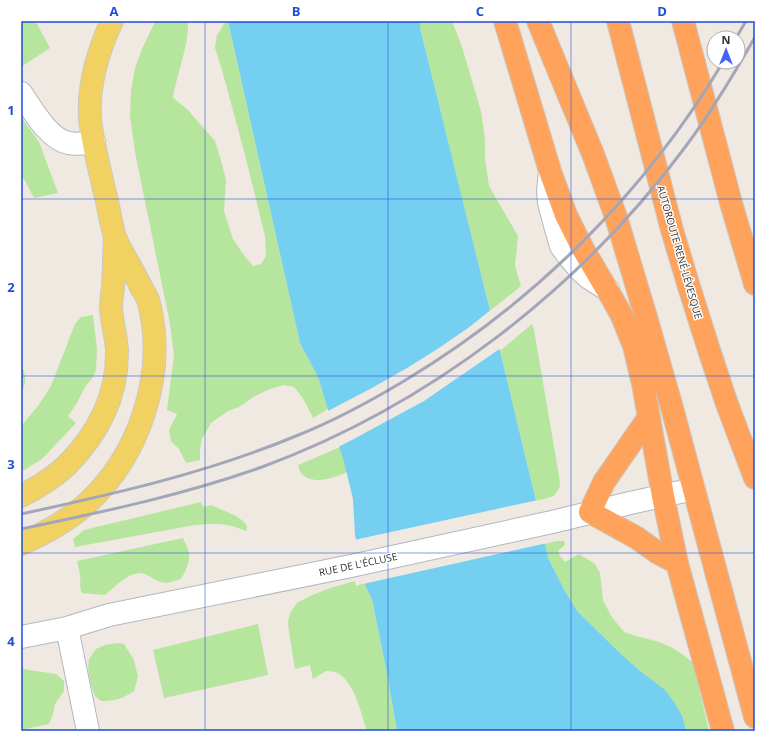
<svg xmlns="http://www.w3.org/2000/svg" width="776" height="752" font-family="'Open Sans',sans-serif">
  <rect width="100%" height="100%" fill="#efe9e1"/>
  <path fill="#b6e59e" d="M21 21H33L37 24 50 48 21 67Z
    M156 21H188C189 47 177 72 173 98L187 109 215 141 222 164 226 180 224 211 233 239 243 254 253 266 261 264 266 256 265 236 245 155 222 70 215 48 217 35 220 31 225 21H228L300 343 318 377 328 409 313 418 303 398 294 387 284 385 270 389 255 396 239 407 228 411 211 423 202 439 200 449V460L186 463 179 449 171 441 169 430 177 414 167 410 174 355 170 324 135 152 130 115 131 91 135 68 142 49 153 26Z
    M420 21H452L462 47 481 111 485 140V159L489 186 518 236 515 266 521 286 490 311 420 28Z
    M21 117 39 142 58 193 34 198 24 179 21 178Z
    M93 315 97 349 96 370 93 377 85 387 77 403 68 416 76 423 42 459 21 472V426L38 406 51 386 75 324 81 317Z
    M532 324 534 330 559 476 560 487 554 496 536 501 500 351Z
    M21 364C26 374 27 384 21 392Z
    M340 447 347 472C334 478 312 486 301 473 299 471 299 468 298 465Z
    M201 502 203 507 211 505 236 516 243 521 247 526 246 531C228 523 215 523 195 525L75 547 73 539 84 530Z
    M183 538C185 543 189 549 189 554 190 561 185 573 181 579 176 580 170 583 166 583 156 583 149 573 139 573 126 574 115 587 105 595L82 593C79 586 81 584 80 577 80 572 78 567 77 561Z
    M556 541H564L565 545 558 551 560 556 565 562 579 554 595 564 600 573 603 600 611 616 624 632 636 636 659 642 671 647 682 654 693 663 709 731H686L683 718 640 671 620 653 578 612 566 593 548 558 545 544Z
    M355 581 356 586 365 583 372 599 388 679 397 731H367C361 713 354 679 335 672 332 671 328 671 326 671L313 679 310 665 295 669 289 632 288 621 290 613 297 603 310 596 330 588Z
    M258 624 268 675 164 698 153 650Z
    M117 643 124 644 134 660 138 677 134 691C122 699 115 701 101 701L95 696 91 685 88 668 89 659 96 649 105 645Z
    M21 668 29 670 56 674 64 681V691L55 704 53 714 49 724 21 730Z"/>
  <path fill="#75cff0" d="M228 21H420V28L500 351 536 501 548 558 566 593 578 612 620 653 640 671 665 690 674 702 683 718 686 731H397L388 679 372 599 366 587 355 535 353 499 344 462 318 377 300 343Z"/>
  <path fill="#efe9e1" d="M492 309 501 348 424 401 350 441 338 447 326 412 370 389 407 368 439 348 468 328Z
    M538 500 547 543 363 584 354 540Z"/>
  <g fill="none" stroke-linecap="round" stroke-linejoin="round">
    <defs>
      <path id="minor" d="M21 93C32 109 49 140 69 143 77 145 86 143 94 142
        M550 171 548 191 549 203 556 229 561 246 569 257 580 270 589 278 608 290
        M67 628 88 731
        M21 637 67 628 109 615 351 566 552 522 630 503 694 489"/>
      <path id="major" d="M21 496C37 488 53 478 66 466 98 434 118 396 117 350 116 336 112 322 111 308 111 301 112 294 113 287 114 271 114 254 115 238
        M21 544C43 534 65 522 83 507 139 458 167 376 149 303 148 298 144 292 141 287 136 276 130 266 124 255 121 250 118 245 116 239 113 234 113 227 111 221 109 211 107 200 104 189 99 165 92 142 90 118 88 84 98 51 112 21"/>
      <path id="highway" d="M505 21 550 171 566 215 583 249 612 298 622 316 634 346 643 384 663 496 677 563 723 731
        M538 21 593 154 616 217 646 317 671 404 755 717
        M618 21 672 230 690 290 710 353 727 404 755 478
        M683 21 731 203 755 284
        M649 417 633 440 604 482 590 512 637 538 658 553 677 563"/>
    </defs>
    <use href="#minor" stroke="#b4b7c1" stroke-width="24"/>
    <use href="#major" stroke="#c9c9c9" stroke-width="24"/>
    <use href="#highway" stroke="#c9c9c9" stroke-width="24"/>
    <use href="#minor" stroke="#fff" stroke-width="22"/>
    <use href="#major" stroke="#f2d163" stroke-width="22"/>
    <use href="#highway" stroke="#ffa35c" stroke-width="22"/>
    <path stroke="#a3a6b8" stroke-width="3" d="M736 38 746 21
      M21 514C114 494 207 473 296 436 334 421 369 402 404 381 534 303 645 193 723 62
      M21 529C102 512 184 495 262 467 430 405 580 289 686 146 712 111 734 74 755 37"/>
  </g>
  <path fill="none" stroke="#1d4ed8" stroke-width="1" stroke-opacity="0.55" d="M205 21V731M388 21V731M571 21V731M21 199H755M21 376H755M21 553H755"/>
  <g text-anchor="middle" stroke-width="3" stroke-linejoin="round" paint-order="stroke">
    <g font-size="10" fill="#2e2e2e" stroke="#fff">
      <text transform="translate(680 252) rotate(74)" y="4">AUTOROUTE RENÉ-LÉVESQUE</text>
      <text transform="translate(358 564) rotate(-12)" y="4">RUE DE L'ÉCLUSE</text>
    </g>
  </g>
  <rect width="776" height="752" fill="none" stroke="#ffffff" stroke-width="44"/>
  <g transform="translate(726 50)"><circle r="19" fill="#ffffff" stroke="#ababab"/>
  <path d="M0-3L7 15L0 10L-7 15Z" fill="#4264fb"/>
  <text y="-6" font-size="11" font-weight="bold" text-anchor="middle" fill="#2e2e2e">N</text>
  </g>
  <rect x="22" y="22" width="732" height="708" fill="none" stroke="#1d4ed8" stroke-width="1.5"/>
  <g font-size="13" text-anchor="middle" font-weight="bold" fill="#1d4ed8">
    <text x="114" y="16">A</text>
    <text x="296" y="16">B</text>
    <text x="480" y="16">C</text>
    <text x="662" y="16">D</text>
    <text x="11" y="115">1</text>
    <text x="11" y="292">2</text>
    <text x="11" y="469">3</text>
    <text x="11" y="646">4</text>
  </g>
</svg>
